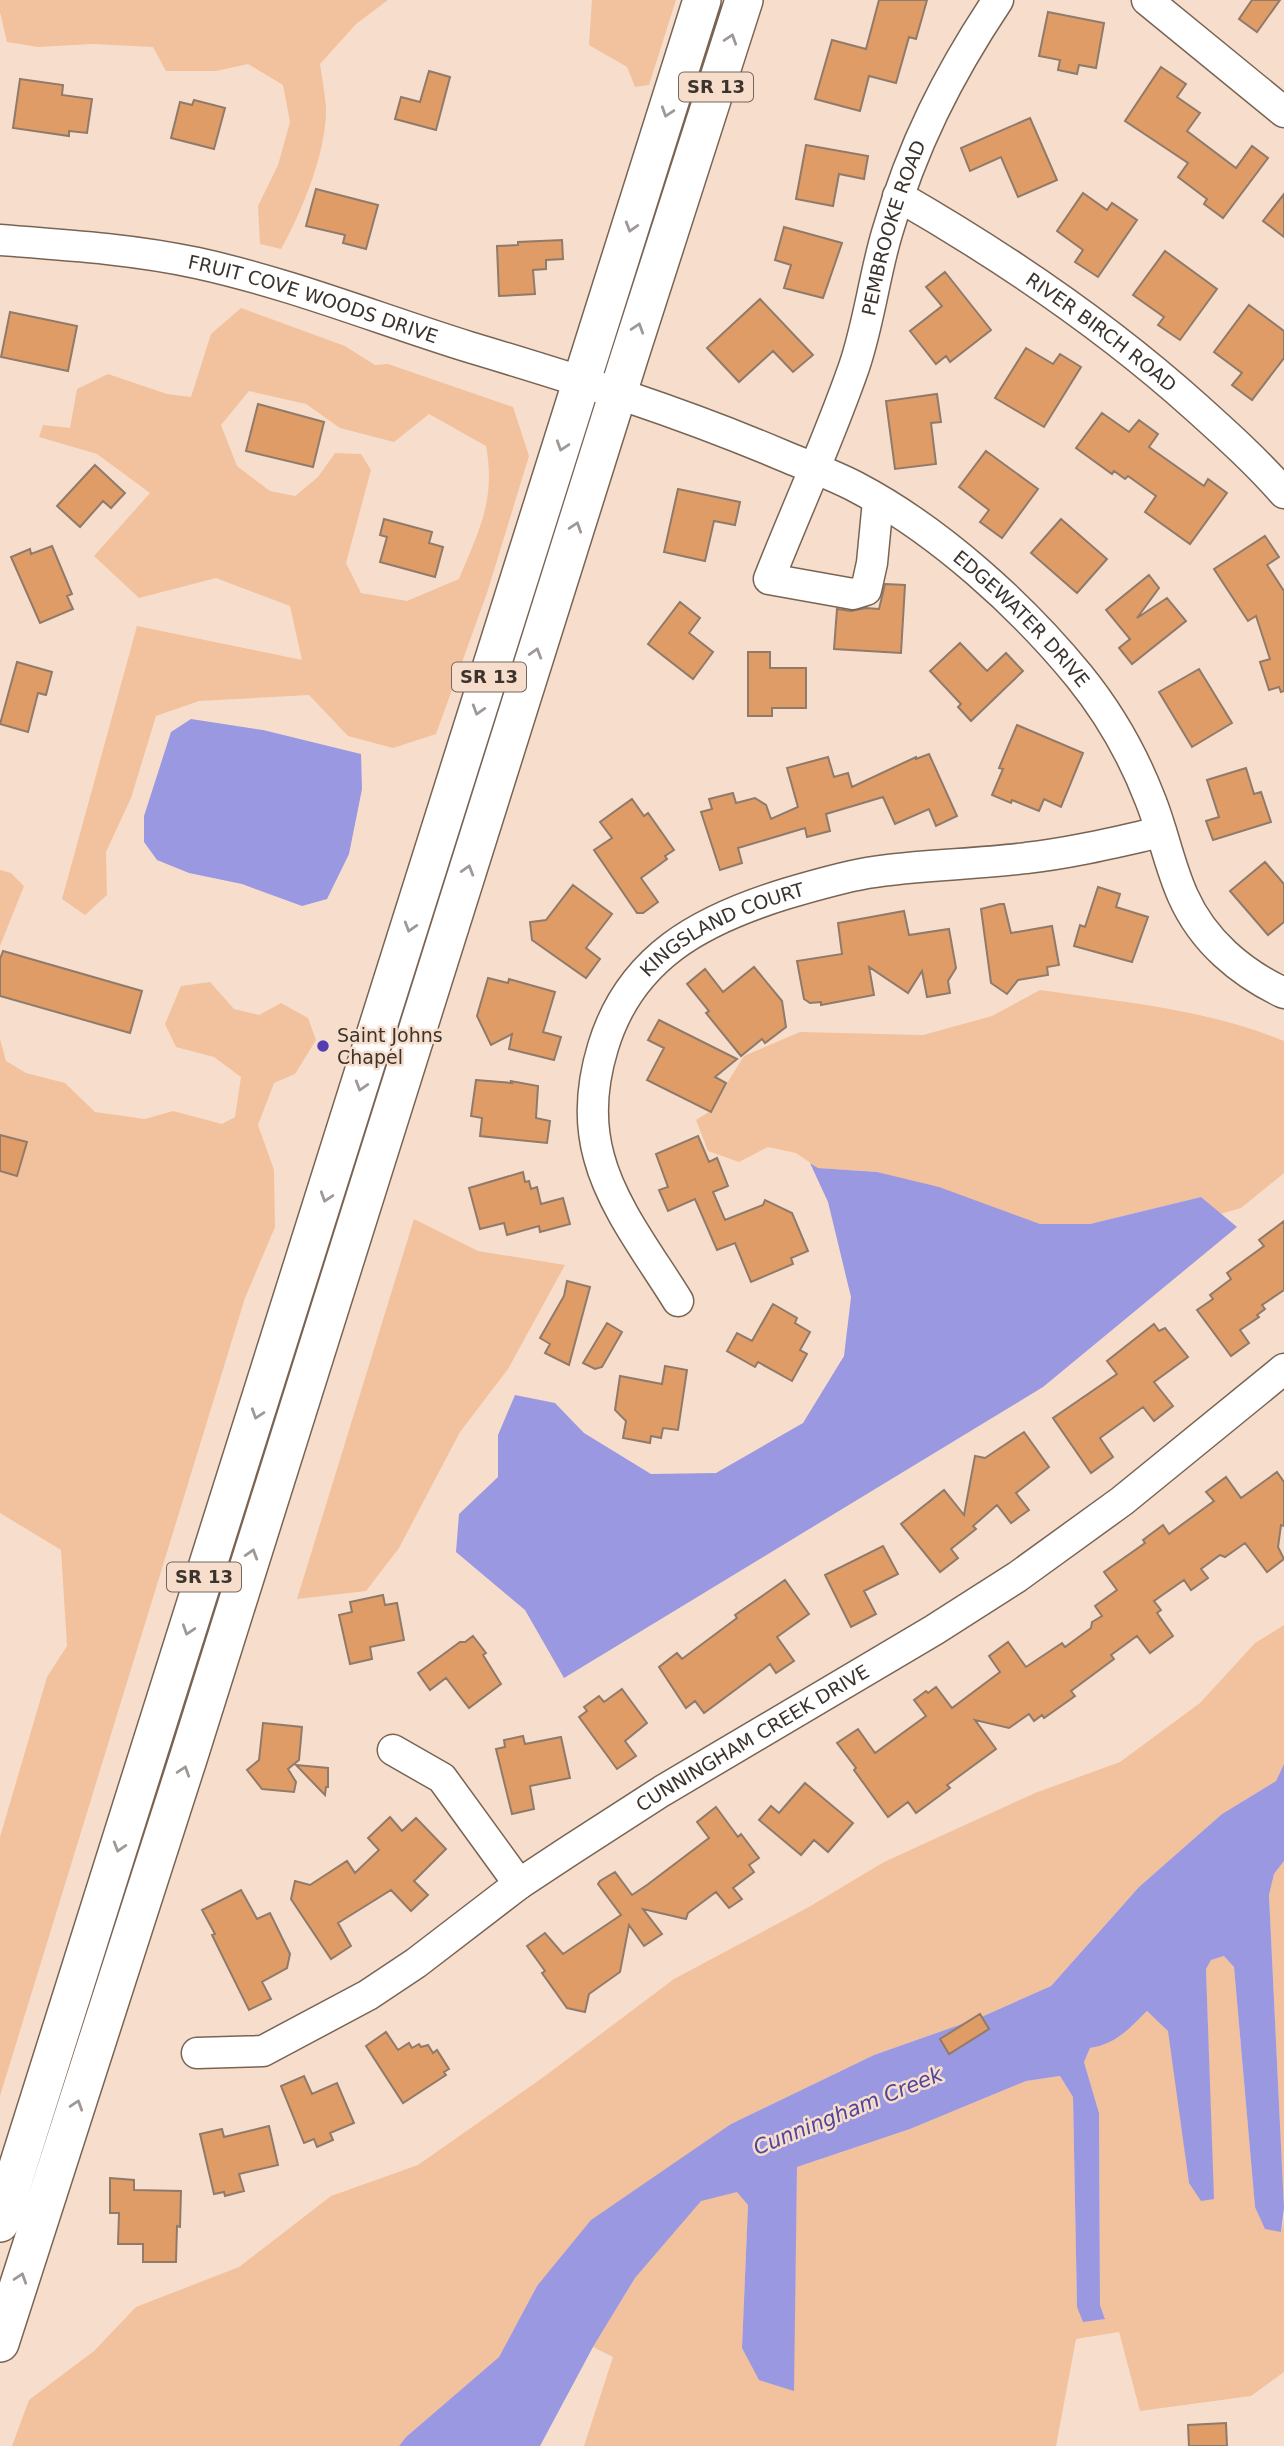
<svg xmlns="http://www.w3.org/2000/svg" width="1284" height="2446" font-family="'DejaVu Sans',sans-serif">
  <rect width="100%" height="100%" fill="#f7decc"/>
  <path fill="#f2c19d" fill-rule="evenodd" d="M0 0H388L356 24 320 64C322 79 325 93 326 108 327 150 302 212 281 249L260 244 258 206 278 165 290 122 283 85 248 64 216 71H166L153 47 93 44 38 47 7 42 0 12Z
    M592 0H676L649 85 635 87 627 67 589 45Z
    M241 308 345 346 375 365 388 364 513 407 529 456 487 593 436 734 393 748 348 736 309 695 199 701 156 716 131 798 106 852 107 895 85 915 62 899 137 626 302 660 290 606 216 578 139 598 94 556 150 493 97 454 39 437 43 425 70 428 77 389 108 374 167 394 191 397 211 334ZM249 391 306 404 340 428 394 442 429 414 486 446C496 500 479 530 459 579L407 601 361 593 346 563 371 470 361 454 335 453 318 477 295 496 270 491 237 466 221 425Z
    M0 870 11 873 24 886 0 946Z
    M210 982 234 1009 259 1015 281 1003 308 1018 316 1040 295 1074 274 1083 258 1125 274 1170 275 1227 245 1298 0 2096V1837L47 1677 67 1646 61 1550 0 1513V1039L6 1061 26 1073 65 1083 95 1112 145 1119 173 1111 222 1124 235 1117 241 1077 214 1057 176 1047 165 1024 181 986Z
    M1040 990C1122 1002 1207 1009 1284 1041V1173L1241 1208 1220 1214 1201 1197 1090 1224H1040L877 1172 818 1168 796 1153 768 1147 739 1162 708 1151 696 1120 709 1112 744 1056 800 1032 923 1035 992 1016Z
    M414 1219 478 1251 565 1265 508 1369 460 1432 399 1548 366 1591 297 1599Z
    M1284 1625V1764L1276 1781 1222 1814 1139 1887 1051 1986 979 2018 874 2055 731 2124 537 2286 499 2357 406 2437 399 2446H12L29 2400 94 2351 136 2307 239 2267 331 2196 418 2165 545 2076 674 1979 807 1908 884 1862 1035 1793 1120 1762 1200 1703 1255 1643Z
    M1284 1861V2208L1269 1895 1274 1874Z
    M1225 1956 1234 1967 1255 2207 1281 2232 1284 2219V2372L1251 2396 1140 2411 1119 2332 1076 2339 1056 2446H584L613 2357 593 2347 635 2278 701 2200 738 2191 748 2205 742 2348 793 2390 797 2167 910 2129 1026 2081 1060 2076 1073 2097 1077 2307 1105 2318 1100 2305 1099 2113 1084 2062 1090 2048C1116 2044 1129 2029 1147 2011L1169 2031 1189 2182 1213 2199 1206 1969 1210 1960Z"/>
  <path fill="#9b98e2" d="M191 719 263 730 361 754 362 789 349 854 327 899 302 906 242 884 189 873 157 860 144 842V816L171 732Z
    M810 1163 818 1168 877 1172 939 1187 1040 1224H1090L1201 1197 1237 1227 1043 1387 564 1678 525 1610 456 1552 459 1514 498 1477V1435L515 1395 555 1403 584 1433 651 1474 716 1473 803 1423 844 1356 851 1297 828 1202Z
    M1284 1764V1861L1274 1874 1269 1895 1284 2208 1281 2232 1265 2229 1255 2207 1234 1967 1224 1956 1211 1960 1206 1969 1214 2199 1201 2201 1189 2183 1168 2031 1147 2011C1129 2029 1116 2044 1090 2048L1084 2062 1099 2113 1100 2305 1105 2319 1083 2322 1077 2307 1073 2097 1060 2076 1026 2081 910 2129 797 2167 794 2391 759 2380 742 2348 748 2205 737 2192 701 2201 635 2278 593 2347 540 2446H399L406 2437 499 2357 537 2286 591 2220 731 2124 874 2055 979 2018 1051 1986 1139 1887 1222 1814 1276 1781Z"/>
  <path fill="#e09c66" stroke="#907a6a" stroke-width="2" d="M879 0H927L916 39 909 37 896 83 869 76 860 111 815 99 832 40 866 49Z
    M1252 0H1280L1257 32 1239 19Z
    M1048 12 1104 23 1096 68 1079 65 1077 74 1058 70 1060 60 1039 56Z
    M1161 67 1186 84 1177 97 1200 113 1187 131 1236 168 1252 146 1268 158 1223 218 1204 204 1207 199 1178 177 1188 163 1125 121Z
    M429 71 450 77 436 130 395 119 401 97 420 102Z
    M20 79 63 85 62 95 92 99 87 133 69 131V136L13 128Z
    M194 100 225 108 214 149 171 138 180 102 192 105Z
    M1030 118 1057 180 1018 197 1001 157 970 171 961 148Z
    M806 145 868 156 864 179 839 174 833 206 796 199Z
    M316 189 378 205 366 249 343 243 345 235 306 226Z
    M1083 193 1107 210 1112 203 1137 220 1098 277 1075 262 1083 250 1057 231Z
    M1284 194V237L1263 221Z
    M784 227 842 243 823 298 784 288 791 265 775 260Z
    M562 240 563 259 546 260V269L533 270 535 294 499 296 497 246 518 245V242Z
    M1165 251 1217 289 1180 340 1158 325 1164 317 1133 295Z
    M945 272 991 330 950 362 946 356 936 364 910 331 942 306 926 287Z
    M760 299 813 355 793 372 773 351 739 382 707 348Z
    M1249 305 1284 331V358L1252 400 1232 385 1242 373 1214 352Z
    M10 312 77 326 68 371 1 357Z
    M1026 348 1053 364 1060 354 1081 367 1044 427 995 398Z
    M937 394 941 422 931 423 936 464 895 469 886 401Z
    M258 404 324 422 313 467 246 451Z
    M1102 413 1129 432 1139 420 1158 434 1149 447 1204 486 1208 479 1227 493 1190 544 1145 512 1156 496 1128 476 1125 479 1114 471 1112 474 1076 448Z
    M986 451 1038 489 1002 538 980 522 989 510 959 487Z
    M95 465 125 493 111 508 103 501 80 527 57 506Z
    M678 489 740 502 735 525 714 521 705 561 664 552Z
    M384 519 432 532 429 543 443 547 435 577 380 562 387 537 380 535Z
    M1061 519 1107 559 1077 593 1031 553Z
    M1265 536 1279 557 1267 565 1284 591V691L1281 692 1279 687 1269 690 1260 662 1270 659 1256 616 1248 621 1214 569Z
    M52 546 72 594 67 596 73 609 40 623 11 557 30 549 31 554Z
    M1149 575 1159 588 1137 618 1167 598 1186 621 1132 664 1119 648 1130 639 1106 610Z
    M885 584 905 585 901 653 834 649 837 609 851 611 866 608 879 609Z
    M680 602 700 618 689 633 713 652 693 679 648 644Z
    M960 643 987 671 1006 653 1023 671 971 721 958 707 961 704 930 671Z
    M748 652H770V668H806V708H772V716H748Z
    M17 662 52 672 46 695 38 693 28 732 0 724Z
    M1199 669 1232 723 1192 747 1159 692Z
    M1017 725 1083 753 1061 807 1044 799 1039 811 1012 800 1011 803 992 795 1003 769 999 768Z
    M929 754 957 816 936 826 929 809 895 824 883 797 826 814 830 831 807 837 805 828 738 848 742 863 720 870 701 812 712 809 709 799 733 793 736 803 755 798 766 805 771 819 798 807 787 768 828 757 834 777 848 773 852 787 916 757V759Z
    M1246 768 1254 794 1261 792 1271 822 1213 840 1206 821 1219 817 1207 780Z
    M632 799 644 816 648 813 674 850 665 856 667 859 659 865 641 878 658 902 643 913H637L594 850 612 838 600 822Z
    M1265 862 1284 884V922L1268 935 1230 891Z
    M573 885 612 914 586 948 600 959 586 978 532 940 530 922 546 920Z
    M1098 887 1120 894 1116 907 1148 917 1132 962 1074 946 1080 925 1085 927Z
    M1000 904H1004L1011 933 1052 926 1059 965 1047 967 1048 975 1018 980 1007 994 991 983 981 909Z
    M904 911 909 935 949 929 956 968 948 981 950 993 927 997 922 971 908 993 869 967 874 995 821 1005V1002L810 1003 804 999 797 961 842 954 838 923Z
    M3 951 142 991 130 1033 0 996V959Z
    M754 967 782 1001 786 1027 765 1043 762 1039 741 1056 706 1013 709 1011 687 984 705 969 723 992Z
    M488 978 508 983 509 979 555 992 543 1032 561 1037 554 1060 509 1049 512 1034 491 1045 477 1016Z
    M659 1020 737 1059 715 1077 726 1083 711 1112 647 1080 664 1048 648 1040Z
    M476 1080 512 1083 511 1081 538 1086 536 1118 550 1121 547 1143 480 1136 482 1118 471 1116Z
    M0 1135 27 1142 17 1176 0 1171Z
    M698 1136 709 1162 717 1158 728 1186 713 1192 725 1220 763 1205 765 1200 792 1213 808 1251 791 1258 793 1264 751 1282 735 1243 717 1250 695 1199 668 1211 659 1190 668 1187 656 1154Z
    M523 1172 525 1182 529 1181 531 1189 537 1187 541 1204 563 1198 570 1224 540 1232 539 1226 507 1235 504 1223 480 1229 469 1188Z
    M1284 1221V1290L1262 1305 1265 1309 1257 1315 1259 1317 1240 1330 1249 1343 1231 1356 1197 1310 1213 1299 1210 1295 1231 1279 1227 1273 1264 1246 1259 1240Z
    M567 1281 590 1287 569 1365 545 1353 550 1344 540 1338 564 1296Z
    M773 1304 797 1318 795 1323 810 1332 800 1350 807 1354 792 1381 758 1362 755 1367 727 1351 737 1333 752 1341Z
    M607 1323 622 1332 602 1367 595 1369 583 1363Z
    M1154 1324 1159 1331 1165 1328 1188 1357 1154 1382 1173 1406 1154 1421 1143 1407 1100 1438 1113 1457 1091 1473 1053 1418 1117 1374 1107 1361Z
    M665 1366 687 1370 678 1430 663 1428 661 1438 651 1436 650 1443 623 1438 626 1421 615 1410 620 1376 662 1384Z
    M1024 1432 1049 1467 1016 1493 1029 1510 1011 1523 997 1505 973 1526 976 1529 951 1549 958 1558 940 1572 901 1524 944 1490 964 1515 975 1456 985 1458Z
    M1277 1472 1284 1482V1526L1281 1525 1278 1547 1284 1559 1267 1572 1245 1543 1225 1557 1220 1555 1201 1569 1208 1578 1191 1590 1184 1580 1154 1601 1161 1610 1157 1613 1173 1636 1150 1653 1137 1636 1111 1655 1114 1659 1071 1691 1075 1696 1044 1718 1042 1715 1034 1721 1029 1714 1009 1728 975 1720 996 1749 947 1785 950 1788 916 1813 908 1802 888 1817 854 1770 856 1768 837 1743 858 1729 875 1753 926 1716 914 1700 926 1691 928 1693 936 1687 952 1708 1000 1672 989 1656 1008 1642 1026 1667 1062 1643 1065 1647 1091 1628 1092 1622 1102 1616 1095 1606 1117 1590 1104 1572 1145 1543 1143 1540 1163 1525 1169 1534 1214 1501 1206 1492 1226 1477 1241 1498Z
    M883 1546 898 1574 864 1591 876 1614 851 1627 825 1575Z
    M785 1580 809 1614 777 1637 794 1661 776 1673 770 1664 704 1713 695 1701 686 1708 659 1667 677 1653 682 1659 737 1618 735 1615Z
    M383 1595 385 1605 397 1603 404 1640 370 1647 372 1659 350 1664 339 1615 352 1612 350 1602Z
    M473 1636 486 1653 483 1655 501 1684 469 1708 446 1678 430 1690 418 1673 460 1642H465Z
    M622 1689 647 1723 625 1741 636 1756 617 1769 579 1717 587 1711 584 1707 599 1696 604 1702Z
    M263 1723 302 1727 299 1760 288 1769 296 1782 294 1792 262 1789 247 1770 259 1760Z
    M523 1736 525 1744 561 1737 570 1778 530 1786 534 1809 512 1814 496 1749 505 1747 504 1740Z
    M296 1765 328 1768V1787H326L325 1795Z
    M805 1783 853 1823 828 1852 814 1840 801 1855 759 1820 771 1806 779 1813Z
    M716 1807 738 1837 741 1834 759 1858 749 1865 754 1872 733 1888 742 1899 729 1908 716 1892 688 1913 686 1919 643 1909 662 1934 644 1946 629 1925 620 1972 589 1994 585 2012 567 2008 542 1973 545 1971 527 1946 545 1933 563 1954 621 1915 598 1884 600 1881 615 1872 632 1895 647 1885 709 1838 697 1822Z
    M390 1817 402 1831 416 1818 446 1849 414 1881 428 1895 411 1911 391 1890 338 1923 351 1946 331 1959 291 1899 295 1881 310 1885 347 1861 355 1873 379 1850 368 1838Z
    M241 1890 257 1919 270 1913 290 1954 287 1968 262 1982 271 1999 249 2010 212 1935 215 1934 202 1910Z
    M980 2014 989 2029 949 2054 940 2039Z
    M386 2032 398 2050 409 2043 412 2048 419 2044 421 2047 428 2045 433 2053 437 2050 449 2069 444 2072 446 2075 403 2103 366 2046Z
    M304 2076 312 2094 337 2083 354 2123 330 2133 333 2140 317 2147 314 2139 304 2143 281 2086Z
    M269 2126 278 2165 239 2174 244 2191 225 2196 224 2192 214 2194 200 2134 222 2129 224 2137Z
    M110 2178 134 2180V2190L181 2191 180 2227 177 2226 176 2262H143V2244H118L119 2213H110Z
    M1226 2423 1227 2446H1189L1188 2425Z"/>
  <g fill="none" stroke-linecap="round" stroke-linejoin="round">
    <defs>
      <g id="minor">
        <path d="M1147 0 1284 112"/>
        <path id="s1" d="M898 196C1004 257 1106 326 1197 408 1227 435 1258 463 1284 493"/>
        <path id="s2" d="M0 240C66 245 132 249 197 263 289 283 379 319 469 347 576 379 681 412 784 456 808 466 833 475 856 487 938 530 1021 605 1079 676 1109 713 1133 755 1150 799 1163 831 1169 865 1183 896 1203 941 1241 973 1284 993"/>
        <path id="s3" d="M878 501 872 563 866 590 853 594 769 579C797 508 829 439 854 367 869 323 874 277 887 233 912 146 948 75 998 0"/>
        <path id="s4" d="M678 1301C651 1257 612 1207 599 1157 589 1121 592 1083 603 1047 630 957 701 920 785 894 812 886 839 878 867 873 920 864 973 865 1026 858 1072 853 1116 842 1161 832"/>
        <path d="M393 1750 442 1778 519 1884"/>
        <path id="s5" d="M197 2053 263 2051 368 1995 416 1963 519 1884 569 1851 662 1791 934 1630 1017 1577 1122 1501 1284 1369"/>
      </g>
      <path id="major" d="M0 2223 702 0
        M0 2343 188 1759 629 358 744 0"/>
    </defs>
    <use href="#minor" stroke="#796454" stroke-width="33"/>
    <use href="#major" stroke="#796454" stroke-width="40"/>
    <use href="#minor" stroke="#fff" stroke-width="30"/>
    <use href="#major" stroke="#fff" stroke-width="37"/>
  </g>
  <defs><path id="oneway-chevron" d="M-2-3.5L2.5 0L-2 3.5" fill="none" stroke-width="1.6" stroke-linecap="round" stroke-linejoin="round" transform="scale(1.75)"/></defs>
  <g stroke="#9e9996">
    <use href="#oneway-chevron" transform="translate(731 39) rotate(-72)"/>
    <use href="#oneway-chevron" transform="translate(667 112) rotate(108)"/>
    <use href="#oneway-chevron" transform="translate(631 227) rotate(107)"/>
    <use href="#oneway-chevron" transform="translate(638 328) rotate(-72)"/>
    <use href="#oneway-chevron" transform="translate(562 446) rotate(108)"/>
    <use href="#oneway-chevron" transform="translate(576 527) rotate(-72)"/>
    <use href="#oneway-chevron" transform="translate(536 653) rotate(-73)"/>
    <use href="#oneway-chevron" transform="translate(478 710) rotate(107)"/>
    <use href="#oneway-chevron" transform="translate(468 870) rotate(-73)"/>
    <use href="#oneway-chevron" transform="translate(410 927) rotate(107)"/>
    <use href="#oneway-chevron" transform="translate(361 1086) rotate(107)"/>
    <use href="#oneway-chevron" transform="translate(326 1197) rotate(108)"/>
    <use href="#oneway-chevron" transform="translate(257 1414) rotate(108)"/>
    <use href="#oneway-chevron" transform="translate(252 1554) rotate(-73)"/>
    <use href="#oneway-chevron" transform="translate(188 1630) rotate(108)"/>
    <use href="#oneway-chevron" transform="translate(184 1771) rotate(-72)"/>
    <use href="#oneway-chevron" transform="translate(119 1847) rotate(107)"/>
    <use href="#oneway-chevron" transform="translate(77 2105) rotate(-72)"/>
    <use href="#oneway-chevron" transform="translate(21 2278) rotate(-72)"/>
  </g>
  <circle fill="#533db5" stroke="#f7decc" stroke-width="2.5" cx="323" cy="1046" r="7"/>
  <g text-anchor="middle" stroke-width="5" stroke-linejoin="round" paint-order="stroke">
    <g fill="#f7decc" stroke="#74665c" stroke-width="2">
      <rect x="679" y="72.5" width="74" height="29" rx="5"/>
      <rect x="452" y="662.5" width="74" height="29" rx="5"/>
      <rect x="167" y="1562.5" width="74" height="29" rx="5"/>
    </g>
    <g font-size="18" font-weight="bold" fill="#3c332c">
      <text x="716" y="93">SR 13</text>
      <text x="489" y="683">SR 13</text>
      <text x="204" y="1583">SR 13</text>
    </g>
    <g font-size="19" fill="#3c332c" stroke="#f7decc">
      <text dy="7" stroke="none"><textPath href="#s3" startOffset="562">PEMBROOKE ROAD</textPath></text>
      <text dy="7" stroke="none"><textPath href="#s2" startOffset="320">FRUIT COVE WOODS DRIVE</textPath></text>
      <text dy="7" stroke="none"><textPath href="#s1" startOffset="245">RIVER BIRCH ROAD</textPath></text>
      <text dy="7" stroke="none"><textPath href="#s2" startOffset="1108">EDGEWATER DRIVE</textPath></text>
      <text dy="7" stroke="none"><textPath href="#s4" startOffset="453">KINGSLAND COURT</textPath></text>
      <text dy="7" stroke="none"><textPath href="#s5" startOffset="648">CUNNINGHAM CREEK DRIVE</textPath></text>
    </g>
    <g font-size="19" fill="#3c332c" stroke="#f7decc" text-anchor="start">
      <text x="337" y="1042">Saint Johns<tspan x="337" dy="22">Chapel</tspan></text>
    </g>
    <g font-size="21" font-style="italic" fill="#50459c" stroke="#f7decc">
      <text transform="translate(848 2111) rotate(-22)" y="7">Cunningham Creek</text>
    </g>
  </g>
</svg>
